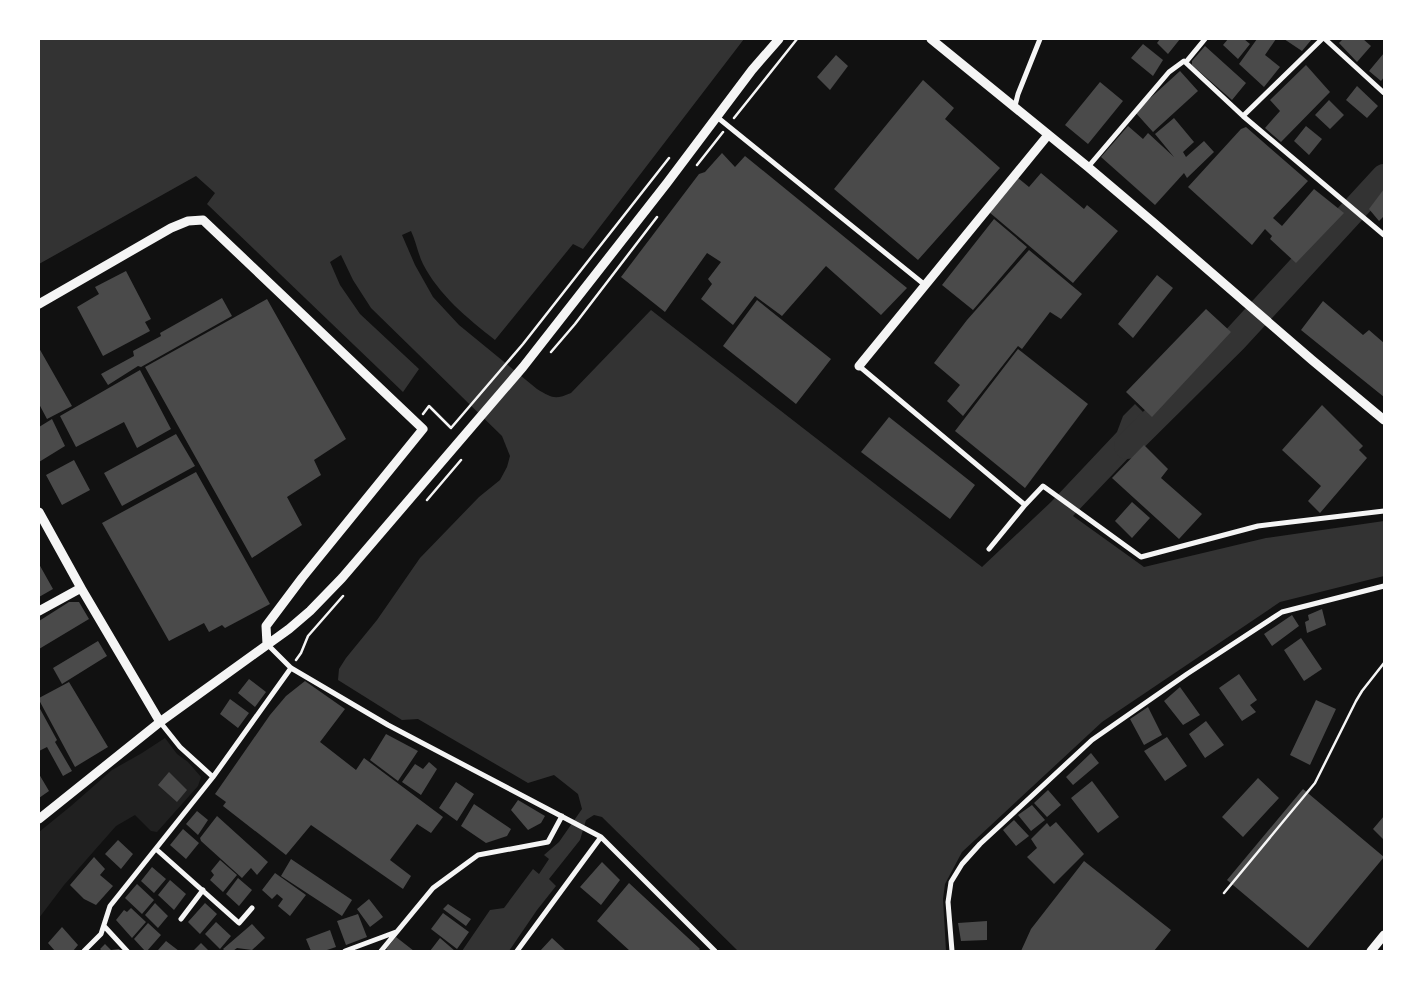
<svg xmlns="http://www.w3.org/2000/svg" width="1423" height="990" font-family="'IBM Plex Sans',sans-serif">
  <rect width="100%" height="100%" fill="#111"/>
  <path fill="#202020" d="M165 738 177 754 188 762 201 777 198 786 157 832 151 831 135 815 116 826 64 885 39 918V832L71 806 112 770 142 753Z"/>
  <path fill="#333" d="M39 39H744L583 249 573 244 495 340C467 318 439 295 423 264 418 254 416 241 411 231L402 235 415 265 433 297 459 325 537 389C552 398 555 400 571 393L651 310 982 567 1051 502 1117 432 1123 416 1135 404 1156 425 1155 430 1073 516 1144 567 1266 538 1384 521V576L1280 602 1102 722 962 852 945 884 943 899 946 951H738L602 817 594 815 586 820 580 840 549 879 556 886 537 910 509 951H462L490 910 504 908 533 869 539 874 549 859 544 855 559 842 582 809 578 794 554 775 528 783 418 719 402 720 338 680 339 669 346 658 377 620 420 558 479 497 500 480 507 467 510 456 502 436 371 308 353 280 341 255 330 262 340 285 360 314 419 369 403 392 207 204 215 193 196 176 39 264Z"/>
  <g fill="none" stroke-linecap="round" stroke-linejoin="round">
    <path stroke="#333" stroke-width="26" d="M1127 446 1235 339 1384 177"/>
  </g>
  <path fill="#4a4a4a" d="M1160 39H1180L1168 54 1157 43Z
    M1228 39H1244L1250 44 1238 59 1223 45Z
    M1257 39H1276L1265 55 1280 67 1264 87 1239 64Z
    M1284 39H1312L1302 51Z
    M1343 39H1363L1371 46 1357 62 1339 43Z
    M1143 44 1163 60 1153 76 1131 58Z
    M1205 46 1246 83 1232 100 1192 65V61Z
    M1384 53V77L1381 81 1369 71Z
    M836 55 848 66 830 90 817 77Z
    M1306 65 1330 92 1281 142 1265 128 1280 111 1270 100Z
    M1180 71 1198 91 1153 132 1135 112Z
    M923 80 954 108 945 119 1000 168 918 260 834 189Z
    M1100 82 1123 101 1088 144 1065 125Z
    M1357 86 1378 106 1367 118 1346 100Z
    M1329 100 1344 115 1330 129 1315 115Z
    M1174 118 1194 142 1183 152 1186 157 1204 141 1214 152 1187 178 1184 173 1155 205 1101 157 1128 126 1143 139 1148 133 1174 157 1155 134Z
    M1306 126 1322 139 1309 155 1294 141Z
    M1246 127 1308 181 1273 218 1282 226 1314 189 1344 213 1296 263 1270 239 1272 236 1265 229 1252 245 1188 187 1241 129Z
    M722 153 735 167 745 156 907 288 881 315 826 266 782 316 755 296 733 325 701 299 712 284 708 279 721 262 707 253 665 312 621 277 699 174 705 172Z
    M1041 173 1084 209 1087 205 1118 231 1073 283 989 212 1018 178 1029 187Z
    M1384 189V216L1379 221 1369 209Z
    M994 219 1027 247 973 310 942 285Z
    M1029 250 1082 294 1061 319 1050 312 1022 349 1018 346 963 416 947 401 960 385 934 363 967 320Z
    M126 271 151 319 145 322 150 331 103 356 77 307 99 294 95 287Z
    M1157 275 1173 288 1133 338 1118 324Z
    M222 298 232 316 141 367 138 366 108 385 101 374 134 356 133 351 161 336 160 333Z
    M267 299 346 439 314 460 321 475 287 497 302 525 252 558 145 367Z
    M757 300 831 359 796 404 723 346Z
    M1323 301 1363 335 1369 330 1384 343V397L1301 330Z
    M1206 309 1231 332 1152 417 1126 392Z
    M39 348 72 406 47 419 39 404Z
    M1018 349 1088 404 1025 488 955 431Z
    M140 370 171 429 137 448 124 422 76 447 60 416Z
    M1322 405 1363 446 1359 450 1367 458 1320 513 1308 501 1321 486 1282 450Z
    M889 417 975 485 950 519 861 452Z
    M52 419 65 446 39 462V427Z
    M176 434 195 466 122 506 104 473Z
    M1144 445 1168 469 1161 478 1202 514 1179 539 1112 478Z
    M74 460 90 490 62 505 46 475Z
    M196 472 270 604 225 628 222 625 209 632 204 623 169 641 102 523Z
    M1132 502 1150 518 1132 538 1115 521Z
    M39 564 53 589 39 597Z
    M69 602H79L89 619 39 649V621Z
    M1322 609 1326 625 1307 633 1305 622 1309 620 1308 615Z
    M1292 615 1299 626 1272 646 1264 634Z
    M1301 638 1322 669 1304 681 1284 650Z
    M98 641 107 656 62 684 53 668Z
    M1239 674 1257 700 1250 705 1256 712 1242 721 1219 688Z
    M249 679 266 692 255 707 238 693Z
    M305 681 345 709 320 742 356 770 364 758 443 817 431 833 417 824 390 860 411 876 403 889 311 825 286 855 223 806 226 802 215 794 270 715 286 696Z
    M69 682 108 747 75 767 39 700V698Z
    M1180 687 1200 715 1183 725 1164 701Z
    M230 699 249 713 238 728 220 714Z
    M1316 700 1336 709 1310 765 1290 755Z
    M39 707 57 740 55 742 72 771 63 776 47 747 39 751Z
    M1148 707 1162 735 1144 745 1130 719Z
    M1206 721 1224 745 1205 758 1189 734Z
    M386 734 418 751 398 781 370 760Z
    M1167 737 1187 766 1165 781 1144 751Z
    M1091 753 1099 763 1073 785 1066 777Z
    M429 762 437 769 421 795 402 782 415 764 423 769Z
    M169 772 187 790 177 802 158 785Z
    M39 774 49 791 39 798Z
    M1258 778 1279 798 1243 837 1222 817Z
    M1092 781 1119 817 1098 833 1071 798Z
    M456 782 474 794 457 821 439 808Z
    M1303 789 1384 857 1308 948 1227 880Z
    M1048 790 1061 805 1047 817 1034 803Z
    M518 800 545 816 541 823 528 830 511 810Z
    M474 804 511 829 507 836 486 843 461 826Z
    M1032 805 1045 820 1031 831 1018 815Z
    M197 811 208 820 198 835 186 824Z
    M217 816 268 862 257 875 251 868 242 878 201 841 200 838Z
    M1384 816V840L1373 829Z
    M1014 820 1029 836 1016 846 1003 830Z
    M1056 822 1084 854 1054 884 1027 857 1037 848 1031 839 1047 823 1050 827Z
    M183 829 199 843 186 859 170 845Z
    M118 840 133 854 121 869 105 854Z
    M94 857 105 869 100 875 113 886 96 905 84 899 70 885Z
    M291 859 352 900 342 916 281 876Z
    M220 860 237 875 223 892 210 880 214 875 211 871Z
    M1084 861 1171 930 1154 951H1021L1031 929Z
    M602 862 620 880 601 905 580 887Z
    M152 867 166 879 154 893 141 881Z
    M275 873 306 895 290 916 278 906 283 899 277 894 272 899 262 890Z
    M238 878 252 890 239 906 226 894Z
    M170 880 186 894 174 910 158 895Z
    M629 883 700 949 698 951H630L597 921Z
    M137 884 154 900 142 914 125 898Z
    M369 899 383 917 370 927 357 909Z
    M155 903 168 916 158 928 145 915Z
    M205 903 217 914 200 934 188 922Z
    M448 904 471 919 466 926 443 909Z
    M131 908 146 922 132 938 116 920 124 910 127 912Z
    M443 913 469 932 457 949 431 929Z
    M358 914 367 937 346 945 337 921Z
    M987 921V940L961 941 958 923Z
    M216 922 231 936 220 949 205 934Z
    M148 923 161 935 147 951H145L134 939Z
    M252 924 265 938 252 950 237 948 233 951H225L223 949Z
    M62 927 78 945 73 951H55L48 943Z
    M330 930 336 947 324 951H311L306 939Z
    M396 937 414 951H389L386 949Z
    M440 938 455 951H430Z
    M552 938 566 951H540Z
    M166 941 179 951H160L158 950Z
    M201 943 209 951H193Z
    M105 944 111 950 119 949 121 951H102L100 949Z"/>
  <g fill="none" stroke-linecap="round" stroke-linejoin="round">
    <path stroke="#f5f5f5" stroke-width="2.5" d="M734 118 797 39
      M697 165 723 132
      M551 352 575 324 657 217
      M423 414 429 406 451 428 523 344 669 158
      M427 500 461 460
      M296 660 301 653 308 636 343 596
      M1224 893 1315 783 1356 701 1362 691 1384 663"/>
    <path stroke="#f5f5f5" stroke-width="5" d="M1325 39 1384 93
      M1186 62 1205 39
      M1015 106 1018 94 1040 39
      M1243 116 1322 39
      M717 117 925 285
      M1088 167 1169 72 1184 61 1243 116 1384 235
      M859 366 1025 505
      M989 549 1025 505 1043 486 1141 557 1258 526 1384 511
      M267 644 291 668 388 725 601 837 715 951
      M160 722 180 747 213 777
      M156 849 239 923 252 908
      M181 919 203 890
      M104 926 127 951
      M84 951 101 934 110 906 213 777 291 668
      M345 951 396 932
      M381 951 433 888 478 855 548 842 562 816
      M517 951 601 837
      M952 951 948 902 951 882 962 864 980 844 1092 740 1187 674 1282 612 1384 586"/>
    <path stroke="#f5f5f5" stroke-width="9" d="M931 39 1088 167 1154 223 1312 360 1384 420
      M39 304 171 228 188 221 203 220 423 429 302 578 266 626 267 644
      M859 366 1048 135
      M39 512 81 588 160 722
      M39 611 81 588
      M39 819 160 722 289 629 310 611 342 578 523 367 667 183 752 70 779 39
      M1371 951 1384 935"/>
  </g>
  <rect width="1423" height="990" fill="none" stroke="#ffffff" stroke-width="80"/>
</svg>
